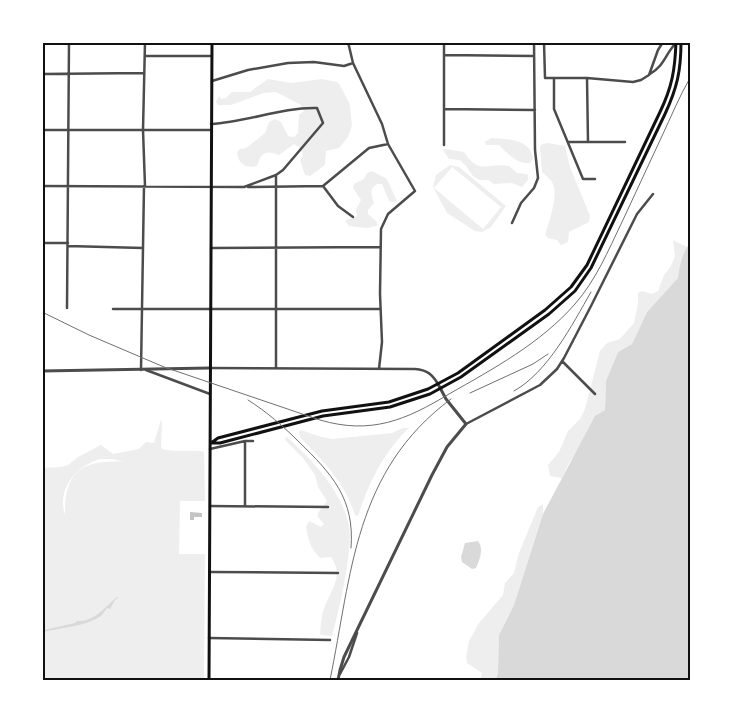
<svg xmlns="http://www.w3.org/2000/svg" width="733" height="723" font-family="Helvetica,sans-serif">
  <rect width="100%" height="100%" fill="#fff"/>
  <path fill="#eee" fill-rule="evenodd" d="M268 79 291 83 322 79 337 82 340 85 350 105 352 126 348 137 339 148 326 151 325 165 310 176 305 175 300 160 303 155 299 147 294 144 279 155C266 150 261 152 257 166 246 169 238 164 237 152L240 149 246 148 260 137 265 133 269 122 275 119 281 122 288 136 294 137 298 133 299 115 304 111 301 105 276 92 263 93 231 105H218L216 102 219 96 221 99 226 98 232 92H250Z
    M491 138C507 139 530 139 533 158L530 163C518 165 507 153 499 145H486L485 142Z
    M548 143 565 146 570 167 590 216 589 222 569 232 568 242 561 245 557 240 548 238 545 235C549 223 558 196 553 184 551 179 546 176 542 172L540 147 542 144Z
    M445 149 464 152C480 176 485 162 509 166L517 173 526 174 528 175V180L522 187 512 183 494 184 488 180H479L473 176 466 166 460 160 449 159 443 150Z
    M450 165 459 167 506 206 491 227 482 232 475 231 447 213 433 187 436 175ZM452 167 501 207 483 229 434 188Z
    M372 171 387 179 397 201 392 202 389 201 382 184H377C368 190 372 195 374 203L368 210V214L376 221 378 225C369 230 358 227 349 226L345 221 349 219 355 218 357 215 356 210 361 200 353 188 354 184 364 179 367 173Z
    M673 240 687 247 679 272 678 278 647 312 632 344 618 352 606 381 605 410 569 463 562 478 550 476 548 465 559 452 568 431 580 419 585 409 600 351 607 343 620 339 634 323 638 304V293L642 291 652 294 658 291 664 275 671 266 675 256Z
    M161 420 162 422 161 448C168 453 194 449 204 452L205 501H180L179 554H205L204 680H43L42 468 61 467 68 465 78 457 101 445 113 454 139 449 146 442 154 443ZM100 459H113L123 462C82 459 64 473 65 515 57 489 75 467 100 459Z
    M403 428H409C383 453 369 482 358 516L355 515C343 479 325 464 300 437L299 432 301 430 318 436 332 439 392 433Z
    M287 437C313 461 341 489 349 526 353 550 339 611 332 636L321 635 320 633C321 625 321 616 324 609 330 591 345 576 331 557L320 558C310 548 308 539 306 527L309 521 321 527 324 524 318 517V513L327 501 318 487 315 475 303 458 287 442 285 439Z
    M543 504V514L514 605 499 635 498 672 496 680H480L482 673 467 663 466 657 469 641 479 623 503 595 505 583 514 573 519 553 538 507Z"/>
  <path fill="#d9d9d9" d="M690 243V680H496L498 672 499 635 514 605 543 514 595 416 605 410 606 381 618 352 632 344 647 312 678 278C679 268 683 251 690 243Z
    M478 541C484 549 480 559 476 568L472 569 462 562 461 557 465 543Z
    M117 597 118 598 115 600 110 609 107 608C106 609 104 612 103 614 91 626 58 628 43 632L44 630 75 623 77 621C94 622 104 608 117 597Z"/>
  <path fill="#c4c4c4" d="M190 512 202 513V517H194V520H190Z"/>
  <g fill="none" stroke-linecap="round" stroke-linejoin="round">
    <path stroke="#4c4c4c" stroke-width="2.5" d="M145 42 143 130 145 186
      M348 42 353 63 382 124 388 144 415 191 388 214 381 229 380 294 382 342 379 369
      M444 42V145
      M544 42 545 78H554V109L583 179H595
      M445 55 534 56
      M145 56H212
      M42 74 144 73
      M650 74C664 66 665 55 675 44
      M554 78H587L633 82 641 80 649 75 658 50 663 42
      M587 78 588 142
      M212 81 248 70 288 63 314 62 344 66 353 63
      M444 109 535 110
      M42 130H211
      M568 142H625
      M42 186 244 187 276 175 283 170 323 123 317 108C281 107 248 122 211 124
      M323 186 338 206 353 217
      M248 187 323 186 369 148 388 144
      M512 223 521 203 534 188 538 178 535 150 534 42
      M42 243H68
      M68 246 143 248
      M211 248 380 247
      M67 308 69 42
      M113 309H380
      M562 361 595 394
      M210 368 415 369C427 370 432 374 438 384
      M276 368V175
      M141 370 144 186
      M146 370 210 394
      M466 424 540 385 557 369 564 358 591 306 637 214 653 194
      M210 449 245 441H253
      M210 506 328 507
      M245 506V441
      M210 572 338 573
      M209 638 330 640
      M340 674 349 657 357 633"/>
    <path stroke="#4c4c4c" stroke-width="3" d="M42 371 210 368
      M338 680 340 670 344 657 432 475 447 447 466 424 446 399 438 384"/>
    <path stroke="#111" stroke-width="3" d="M210 443H220L323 416 390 407 430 394 461 377 549 314 575 291 591 268 665 114C677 88 681 71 681 42
      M211 443 218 438 322 411 389 402 428 389 458 373 545 310 571 287 587 265 660 112C672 87 675 70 676 42
      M209 680 212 42"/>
    <path stroke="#707070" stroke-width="1" d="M42 312 89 335 164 367 320 420C371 435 406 420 449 394 493 369 541 343 575 304 596 280 608 251 622 222 635 193 649 165 662 136 671 117 679 97 690 78
      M514 391C548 372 572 325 591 292
      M470 393 533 364 548 354
      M248 400C267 412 283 426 299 442 332 474 355 499 351 548
      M330 680C352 573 354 471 451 399"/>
  </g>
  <rect width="733" height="723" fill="none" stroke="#ffffff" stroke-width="88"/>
  <rect x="44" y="44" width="645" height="635" fill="none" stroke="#111" stroke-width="2"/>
</svg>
